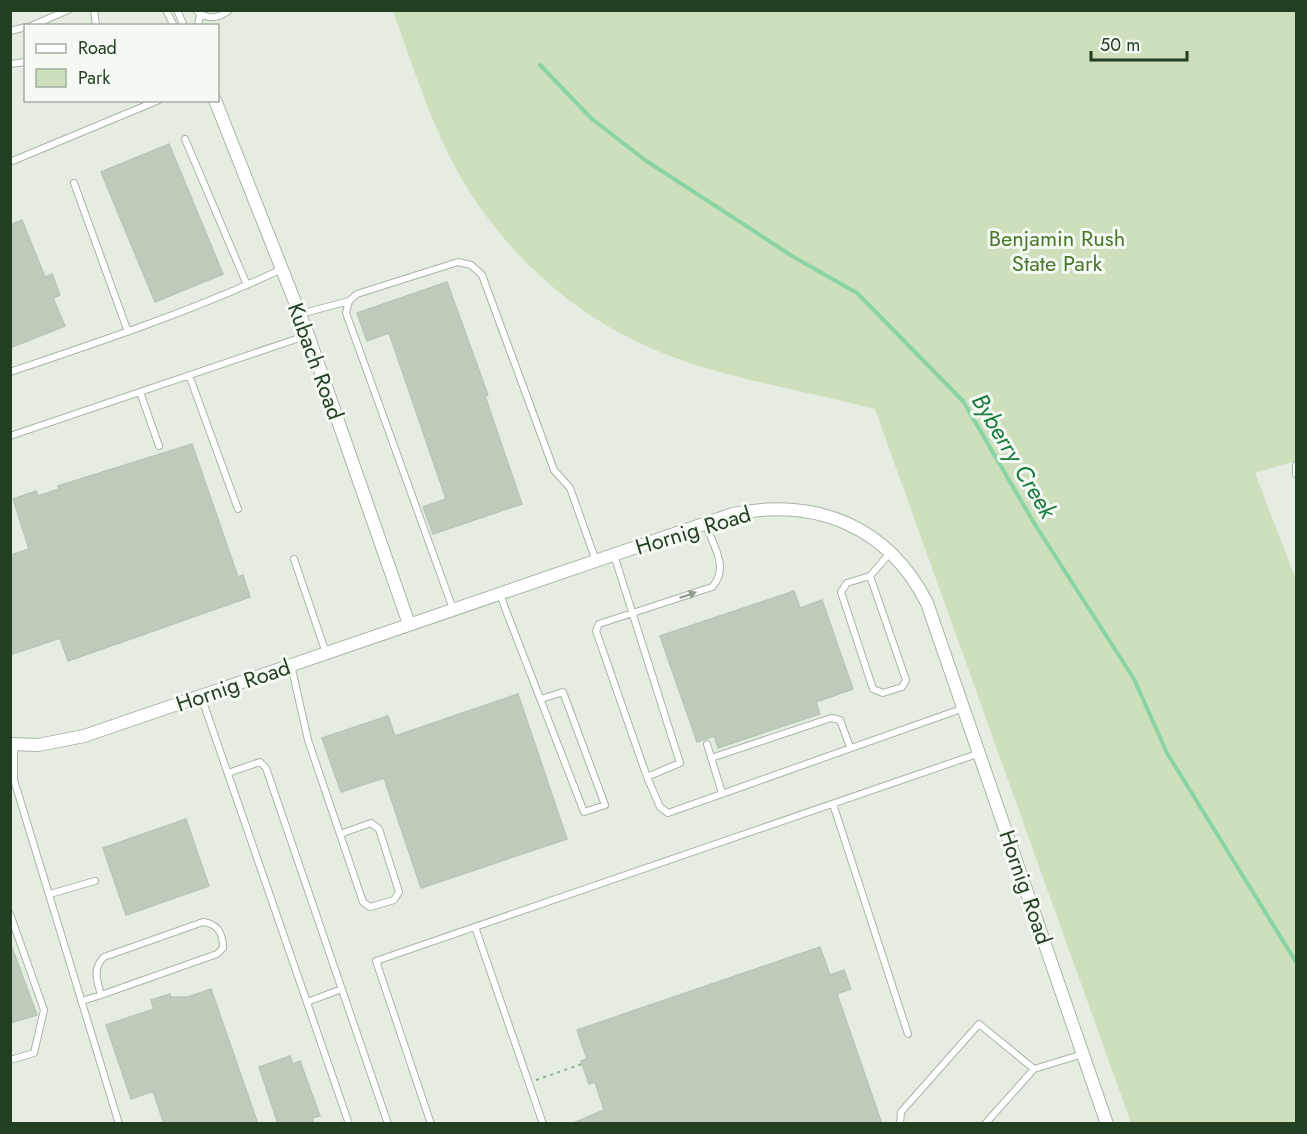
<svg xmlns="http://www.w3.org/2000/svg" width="1307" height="1134" font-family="Jost,sans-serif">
  <rect width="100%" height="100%" fill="#e5ede3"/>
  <path fill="#cddfbb" d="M393 11H1296V461L1255 473 1296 580V1123H1131L875 409C808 391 738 381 673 357 577 322 497 249 451 159 427 112 411 60 393 11Z"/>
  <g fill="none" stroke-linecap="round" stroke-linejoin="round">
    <path stroke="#89d4a4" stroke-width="4" d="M540 65 592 119 645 160 792 256 857 293 963 401 1034 523 1134 679 1167 753 1296 962"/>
  </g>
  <path fill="#becbbb" stroke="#b8c7b5" stroke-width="1.5" d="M169 144 223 274 155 302 101 172Z
    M22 220 45 277 52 274 60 295 53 298 65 326 10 348V225Z
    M447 282 488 395 485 396 522 504 433 534 423 507 446 499 389 333 367 341 357 313Z
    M192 444 238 577 243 575 250 597 68 661 60 638 10 655V555L29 549 13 499 36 491 38 496 59 489 58 486Z
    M794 591 800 608 822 600 853 689 816 702 820 714 718 748 714 736 697 742 660 636Z
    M518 694 567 839 421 888 384 778 341 792 322 738 388 716 395 736Z
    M186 819 209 886 126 915 103 848Z
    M10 942 37 1015 10 1023Z
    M820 947 830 975 844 970 851 989 837 994 882 1124H571L604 1110 595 1082 589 1084 581 1061 587 1059 577 1030Z
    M211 989 258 1124H164L153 1091 131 1099 106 1025 154 1009 151 1000 170 994 171 997H188Z
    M290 1056 293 1064 300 1061 320 1116 312 1118 314 1124H278L259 1067Z"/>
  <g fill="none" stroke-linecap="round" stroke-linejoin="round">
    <defs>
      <path id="service" d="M94 10 96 26
        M166 10 174 26
        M177 10 184 26
        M196 10C205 20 220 19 229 10
        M31 26 68 10
        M198 26 200 15
        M10 31 26 27
        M10 64 26 62
        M185 139 247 285
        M10 162 159 100
        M74 183 128 332
        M300 314 349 301
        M10 372C102 341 195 310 282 269
        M189 375 238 509
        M140 392 159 446
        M10 436 308 335
        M1296 465V474
        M614 555 680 763 647 777 660 807 668 813 964 708
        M294 559 326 653
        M870 576 847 583 841 592 873 689 883 693 902 687 906 680 870 576 890 553
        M500 594 505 608 584 812 605 805 563 692 541 699
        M453 609 346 313 349 301 357 294 458 262 471 265 482 275 554 470 570 488 596 561
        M291 665 308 740 363 902 370 907 394 900 399 892 379 829 371 823 340 834
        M201 696 349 1124
        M707 744 722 793
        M14 745V780L119 1124
        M711 758 831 718 840 720 850 747
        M228 773 260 762 266 768 388 1124
        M647 777 596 631 599 624 712 587C730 568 713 545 705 523
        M833 804 908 1034
        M50 894 95 881
        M10 914 44 1010 34 1053 10 1060
        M475 927 543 1124
        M82 1001 101 995 217 954 223 948C223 933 218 924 203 922L104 957C92 969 97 980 101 995
        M307 1002 342 989
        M431 1124 376 961 980 753
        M900 1124 901 1112 979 1024 1034 1069
        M985 1124 1034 1069 1083 1054"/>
      <path id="minor" d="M215 100 308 335 409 624
        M10 744 38 745 84 736 733 514C816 497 888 526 927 603L1107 1124"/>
    </defs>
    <use href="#service" stroke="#a7b5a5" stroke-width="8"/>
    <use href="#minor" stroke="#a7b5a5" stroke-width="14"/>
    <path stroke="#87b282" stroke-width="2" stroke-dasharray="3 4.5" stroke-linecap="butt" d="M536 1080 582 1064"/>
    <use href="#service" stroke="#fff" stroke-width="6"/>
    <use href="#minor" stroke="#fff" stroke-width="12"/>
  </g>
  <defs><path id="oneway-solid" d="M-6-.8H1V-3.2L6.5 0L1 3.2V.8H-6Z" transform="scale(1.5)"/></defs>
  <use fill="#919f90" href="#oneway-solid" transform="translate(688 595) rotate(-19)"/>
  <g text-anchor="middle" stroke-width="6" stroke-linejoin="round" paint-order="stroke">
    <g font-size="22" fill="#49772a" stroke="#f5f9f3">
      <text x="1057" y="246">Benjamin Rush<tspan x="1057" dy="25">State Park</tspan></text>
    </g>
    <g font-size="22" fill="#233f22" stroke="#f5f9f3">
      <text transform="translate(316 361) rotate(70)" y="8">Kubach Road</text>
      <text transform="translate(693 530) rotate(-17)" y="8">Hornig Road</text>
      <text transform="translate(233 685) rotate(-19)" y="8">Hornig Road</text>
      <text transform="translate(1026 887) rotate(71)" y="8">Hornig Road</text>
    </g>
    <g font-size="24" font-style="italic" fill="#1a7d3f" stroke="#f5f9f3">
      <text transform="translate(1014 456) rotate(59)" y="8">Byberry Creek</text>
    </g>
  </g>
  <rect width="1307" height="1134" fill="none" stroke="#233f22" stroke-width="24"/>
  <rect x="24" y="24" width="195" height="78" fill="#f5f9f3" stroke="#a1af9f" stroke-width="1.5"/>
  <rect x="36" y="44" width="30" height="9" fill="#ffffff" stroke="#a1af9f" stroke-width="1.5"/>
  <text x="78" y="54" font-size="18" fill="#233f22">Road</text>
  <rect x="36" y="69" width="30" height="18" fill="#cddfbb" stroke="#a1af9f" stroke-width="1.5"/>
  <text x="78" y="84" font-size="18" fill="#233f22">Park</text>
  <path d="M1091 51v9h96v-9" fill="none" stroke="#233f22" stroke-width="3"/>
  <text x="1100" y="51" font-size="18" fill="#233f22" stroke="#f5f9f3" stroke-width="4.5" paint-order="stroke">50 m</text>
</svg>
